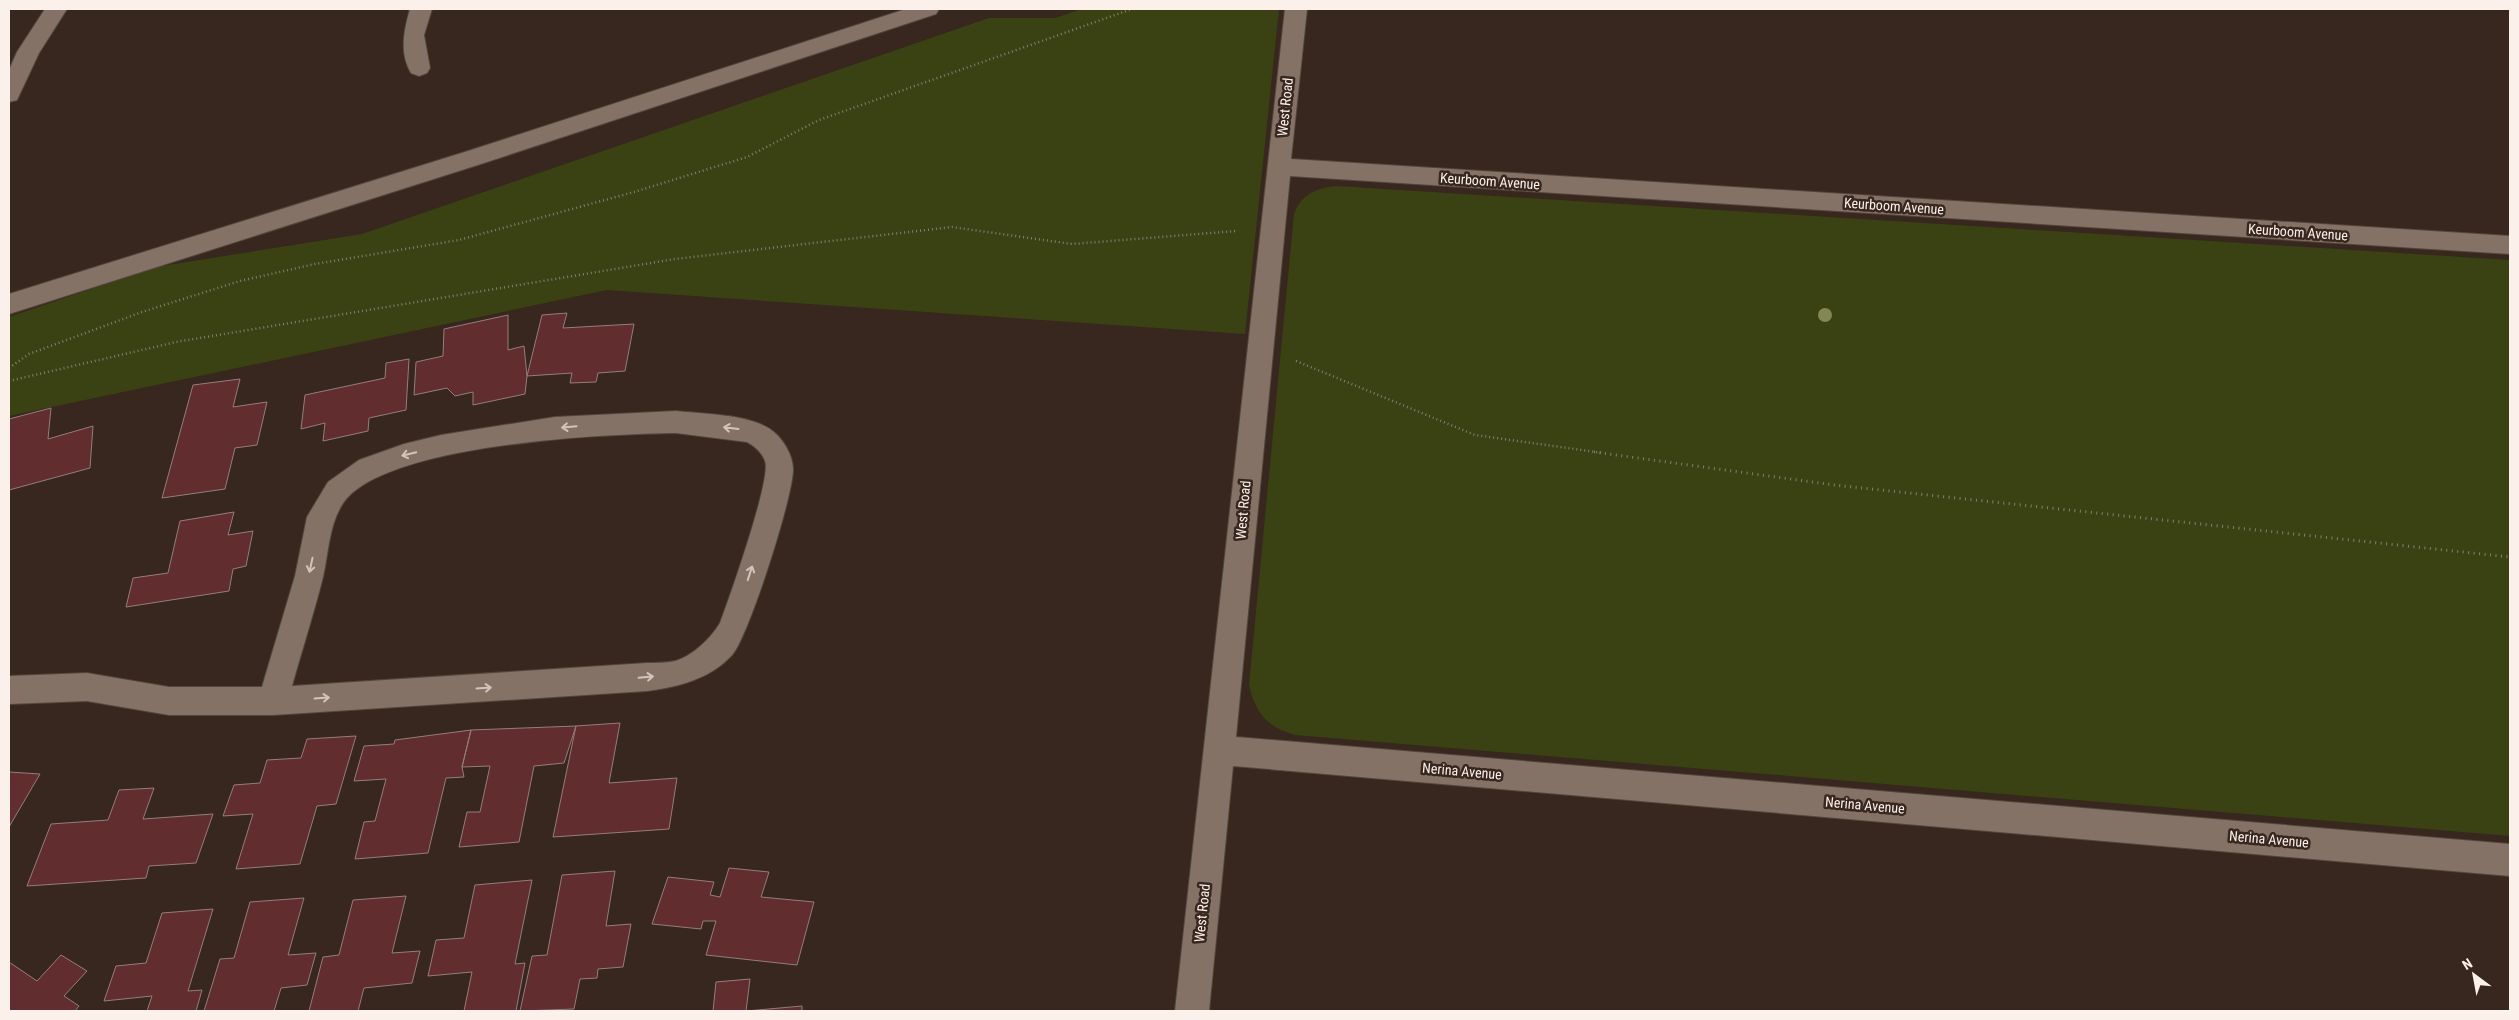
<svg xmlns="http://www.w3.org/2000/svg" width="2519" height="1020" font-family="'Roboto Condensed',sans-serif">
  <rect width="100%" height="100%" fill="#37271e"/>
  <path fill="#3a4214" d="M1082 9H1279L1245 334 607 290 9 416V317L156 267 362 234 989 18H1055Z
    M1337 186 2510 260V836L1296 735C1268 728 1255 713 1249 685L1294 214C1301 194 1317 188 1337 186Z"/>
  <path fill="#612d2f" stroke="#957d7d" d="M567 313 563 328 634 324 625 371 598 373 596 382 570 383 572 373 527 376 542 315Z
    M508 315V350L524 346 527 376 525 394 473 405V392L455 396 447 388 414 395 416 362 443 356 444 329Z
    M409 359 406 410 369 418 368 431 323 441 325 423 301 429 305 395 385 378 386 363Z
    M240 379 233 407 267 402 257 445 235 448 225 489 162 498 193 385Z
    M51 408 48 439 93 426 90 468 9 490V419Z
    M234 512 228 535 253 531 246 566 233 569 229 591 126 607 133 578 168 573 180 521Z
    M620 723 609 783 677 778 669 829 553 837 576 726Z
    M576 726 564 763 534 766 519 842 459 847 467 812H480L490 766 462 767 471 730Z
    M471 730 462 767 464 777 446 778 428 853 355 859 364 822 375 821 386 779 354 781 364 746 394 744 395 740Z
    M356 736 336 804 317 806 300 864 236 869 253 814 223 816 234 785 260 783 267 760 301 758 307 739Z
    M9 772 40 774 9 827Z
    M154 788 143 819 213 814 196 863 149 866 146 878 27 886 51 824 108 820 119 790Z
    M729 868 769 872 761 897 814 902 797 965 706 955 716 921H703L701 929 652 924 668 877 714 882 710 895 720 897Z
    M615 871 606 926 631 924 623 967 598 969 597 978 580 979 574 1009 520 1011 532 956 547 955 562 875Z
    M532 880 515 964 525 963 516 1011H464L472 972 428 976 436 940 464 938 475 885Z
    M406 896 392 953 420 951 412 983 364 988 358 1011H309L323 957 339 955 353 900Z
    M304 898 288 955 316 953 307 985 281 988 274 1011H204L220 959 234 958 250 902Z
    M213 909 188 991 202 990 196 1011H147L152 996 104 1001 116 966 146 963 162 913Z
    M61 955 87 971 64 996 79 1006 75 1011H9V962L37 981Z
    M750 979 746 1011 802 1006V1011H713L716 982Z"/>
  <g fill="none" stroke-linecap="round" stroke-linejoin="round">
    <defs>
      <path id="street" d="M45 9H67L39 53 17 100 9 102V70L17 52Z
        M410 9H432L424 35 430 68 427 73 419 76 411 73C399 53 404 30 410 9Z
        M906 9H939L936 14 484 163 9 314V294L468 151Z
        M1285 9H1307L1291 159 2510 236V254L1290 176 1236 737 2510 844V876L1233 766 1209 1011H1175Z
        M676 411C703 414 755 414 775 433 784 441 793 456 793 469 794 494 748 638 732 655 710 679 678 687 647 691L273 715H169L87 701 9 704V676L87 673 169 687H262L295 576 307 517 328 482 359 460 404 444 441 435 555 417ZM676 433 747 442C754 446 762 452 765 461 772 478 729 599 720 623 711 638 693 656 675 661 666 663 656 663 647 663L292 686C302 650 314 613 323 577 329 551 329 519 347 498 397 444 602 434 676 433Z"/>
    </defs>
    <use href="#street" stroke="#53463d" stroke-width="2"/>
    <path stroke="#8a7c74" stroke-width="2.5" stroke-dasharray="1 3" stroke-linecap="butt" d="M1296 361 1475 435 1603 453
      M9 368 29 354 142 312 240 281 315 264 459 240 634 192 747 157 819 120 1132 9
      M9 381 176 342 675 259 952 227 1072 244 1236 231"/>
    <path stroke="#8a7c74" stroke-width="3" stroke-dasharray="1 4.5" stroke-linecap="butt" d="M1594 452 1834 485 2510 557"/>
    <use href="#street" fill="#857267" fill-rule="evenodd"/>
  </g>
  <circle fill="#838655" cx="1825" cy="315" r="7"/>
  <defs><path id="oneway-shaft" d="M-6 0H5M1.5-3L5.5 0L1.5 3" fill="none" stroke-width="1.6" stroke-linecap="round" stroke-linejoin="round" transform="scale(1.25)"/></defs>
  <g stroke="#d2c4bc">
    <use href="#oneway-shaft" transform="translate(569 427) rotate(175)"/>
    <use href="#oneway-shaft" transform="translate(731 428) rotate(-173)"/>
    <use href="#oneway-shaft" transform="translate(409 454) rotate(166)"/>
    <use href="#oneway-shaft" transform="translate(311 565) rotate(102)"/>
    <use href="#oneway-shaft" transform="translate(750 573) rotate(-72)"/>
    <use href="#oneway-shaft" transform="translate(646 677) rotate(-5)"/>
    <use href="#oneway-shaft" transform="translate(484 688) rotate(-4)"/>
    <use href="#oneway-shaft" transform="translate(322 698) rotate(-4)"/>
  </g>
  <g text-anchor="middle" stroke-width="5" stroke-linejoin="round" paint-order="stroke">
    <g font-size="14" fill="#fbf0ea" stroke="#37271e">
      <text transform="translate(1285 107) rotate(-84)" y="5">West Road</text>
      <text transform="translate(1490 181) rotate(4)" y="5">Keurboom Avenue</text>
      <text transform="translate(1894 206) rotate(4)" y="5">Keurboom Avenue</text>
      <text transform="translate(2298 232) rotate(4)" y="5">Keurboom Avenue</text>
      <text transform="translate(1243 510) rotate(-85)" y="5">West Road</text>
      <text transform="translate(1462 771) rotate(5)" y="5">Nerina Avenue</text>
      <text transform="translate(1865 805) rotate(5)" y="5">Nerina Avenue</text>
      <text transform="translate(2269 839) rotate(5)" y="5">Nerina Avenue</text>
      <text transform="translate(1202 913) rotate(-84)" y="5">West Road</text>
    </g>
  </g>
  <rect width="2519" height="1020" fill="none" stroke="#fbf0ea" stroke-width="20"/>
  <g transform="translate(2474 975) rotate(328)" stroke="#37271e" stroke-width="4" paint-order="stroke">
  <path d="M0-4L9 19L0 12L-9 19Z" fill="#fbf0ea"/>
  <text y="-8" font-size="14" font-weight="bold" text-anchor="middle" fill="#fbf0ea">N</text>
  </g>
</svg>
